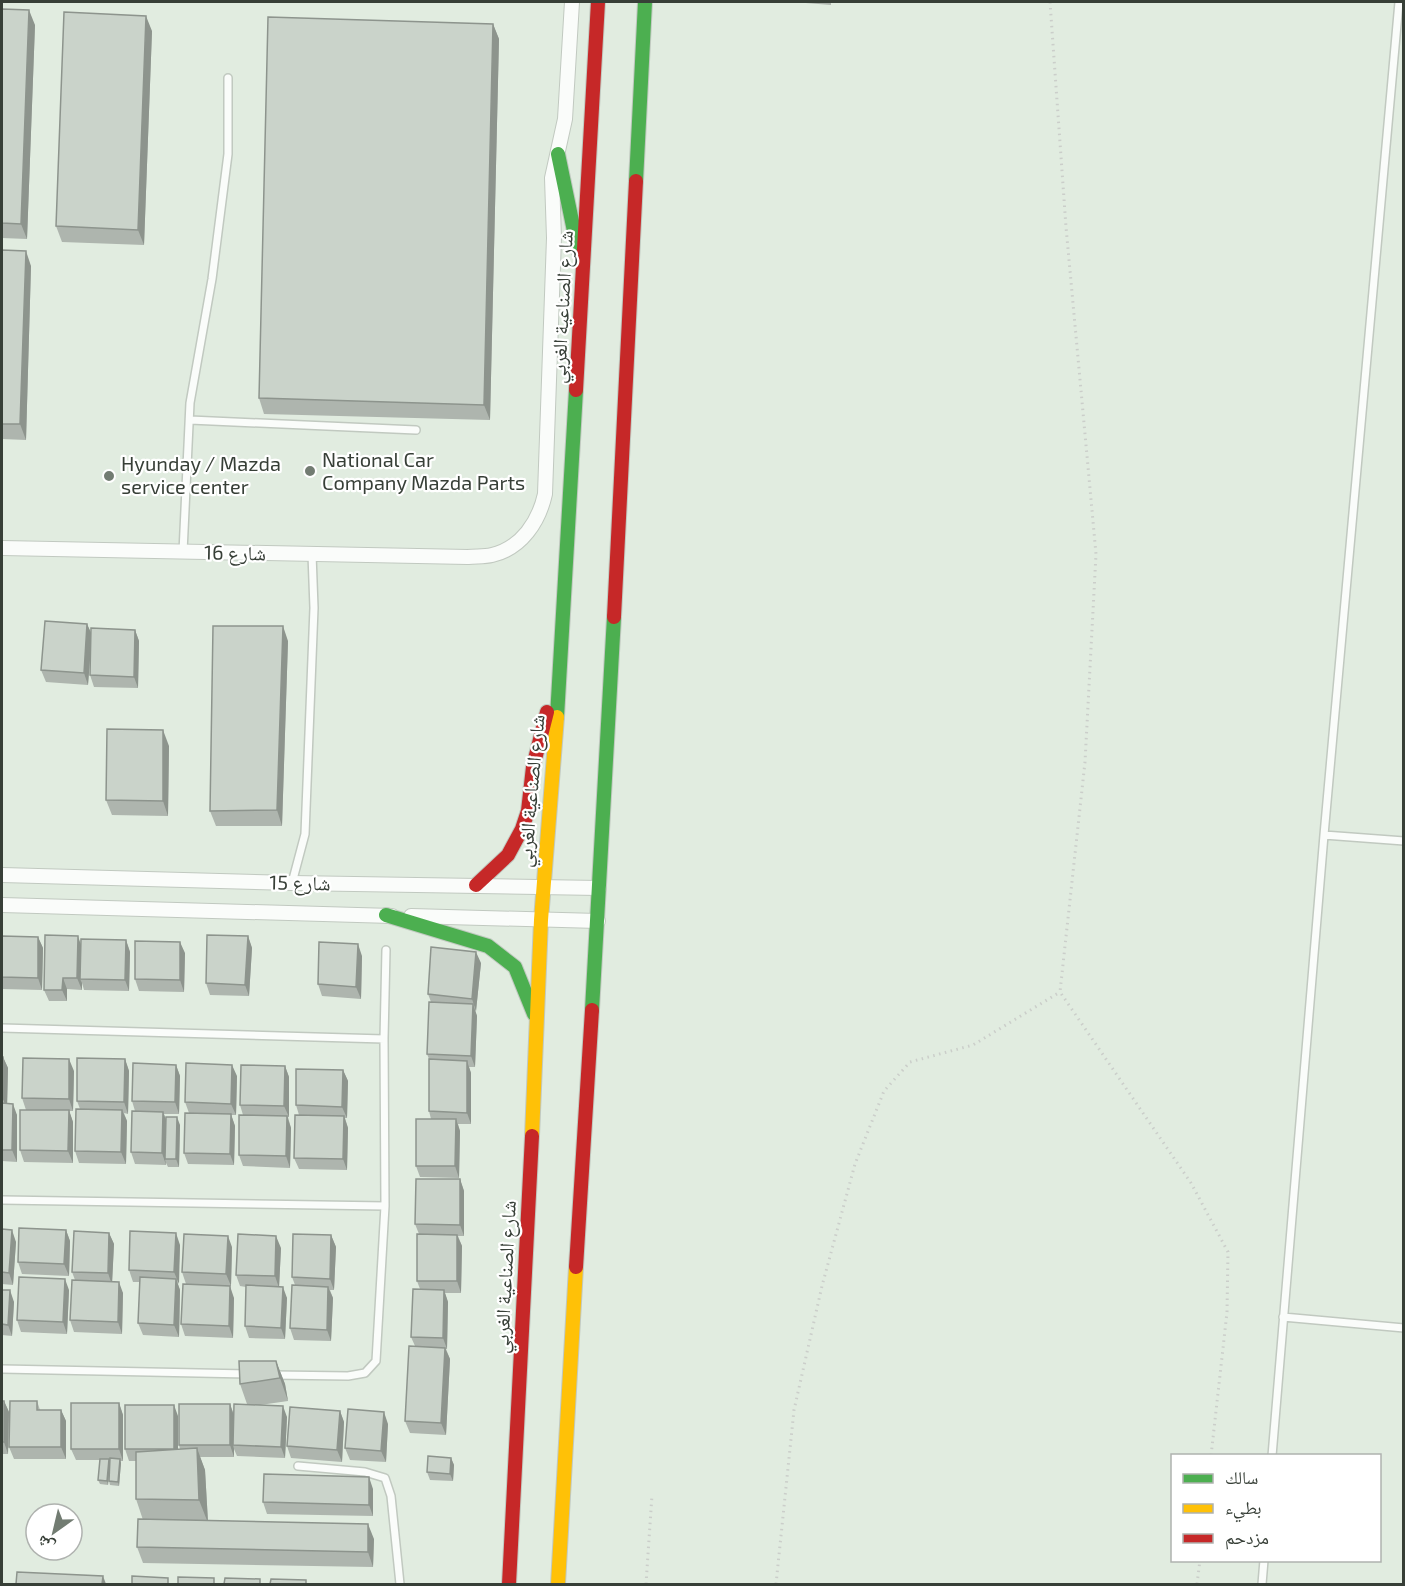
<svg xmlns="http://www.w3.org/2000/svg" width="1405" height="1586" font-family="'Exo 2','Noto Naskh Arabic',sans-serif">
  <rect width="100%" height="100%" fill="#e1ece0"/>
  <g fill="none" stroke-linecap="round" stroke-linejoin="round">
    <defs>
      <path id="lane" d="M190 420 416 430
        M183 552 190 403 212 279 228 154V78
        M1324 835 1404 841
        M292 883 305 834 314 608 312 554
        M2 1028 384 1039
        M2 1200 385 1206
        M1283 1317 1404 1328
        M2 1369 248 1374
        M274 1375 348 1376 365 1373 376 1361 385 1206 384 1039 386 950
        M1272 1456 1324 835 1399 2
        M298 1466 365 1472 385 1478 391 1496 400 1584
        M1262 1584 1264 1560"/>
      <path id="street" d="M2 548 468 557C476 556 484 557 492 555 522 548 539 521 545 494L554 238 552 178 565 119 572 2
        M2 875 292 883 599 888
        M2 905 392 916
        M411 916 598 921"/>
      <path id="fast" d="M558 154 578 250
        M636 181 645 2
        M557 717 576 390
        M386 915 488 946 515 967 534 1014
        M592 1010 614 617"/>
      <path id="slow" d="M532 1136 541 920 557 717
        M558 1584 576 1267"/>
      <path id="jam" d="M576 390 598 2
        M614 617 636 181
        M476 885 508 855 522 829 528 811 533 767 547 712
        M576 1267 592 1010
        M509 1584 532 1136"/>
    </defs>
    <use href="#lane" stroke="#c1c9c0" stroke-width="10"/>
    <use href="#street" stroke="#c1c9c0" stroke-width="16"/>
    <use href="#fast" stroke="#c1c9c0" stroke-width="16"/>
    <use href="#slow" stroke="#c1c9c0" stroke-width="16"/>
    <use href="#jam" stroke="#c1c9c0" stroke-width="16"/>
    <path stroke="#cbceca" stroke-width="3" stroke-dasharray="1.5 4.5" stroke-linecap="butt" d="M1050 2 1066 227 1096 554 1085 762 1060 992 1191 1183 1228 1252 1227 1312 1211 1456
      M646 1584 652 1495
      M776 1584 794 1410 822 1286 855 1164 884 1091 910 1062 973 1045 1060 992
      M1197 1584 1200 1560"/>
    <use href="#lane" stroke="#fafcfa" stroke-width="7"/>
    <use href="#street" stroke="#fafcfa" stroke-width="14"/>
    <use href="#fast" stroke="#4caf50" stroke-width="14"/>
    <use href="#slow" stroke="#ffc107" stroke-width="14"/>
    <use href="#jam" stroke="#c62828" stroke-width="14"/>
  </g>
  <path fill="#aeb5ae" d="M793 2H831V5Z
    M2 9 35 25 27 239 2 238Z
    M493 24 499 39 490 420 264 414 259 398Z
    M152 31 144 245 62 242 56 226Z
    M2 250 31 266 26 440 2 439Z
    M87 624 91 633 135 630 139 641 138 688 94 687 90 675V655L88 685 46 682 41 670Z
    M288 641 282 826H216L210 811Z
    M169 746 168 816 112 815 106 800Z
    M2 936 38 937 43 948 42 990 2 989Z
    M248 936 252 948 249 996 210 995 206 983Z
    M126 940 130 952 129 991 84 990 82 983V990L67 989V1001H49L44 990 81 943Z
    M185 953 184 992 139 991 135 979Z
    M362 956 361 999 322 996 318 984Z
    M481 963 476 1011 475 1010 477 1016 475 1067H469L471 1073V1124H458L460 1131 459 1178 420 1177 416 1166 431 1119 429 1111V1059L427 1054 431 1002 428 994Z
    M2 1057H3L8 1068 7 1103 17 1115V1162L2 1161Z
    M125 1059 129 1071 128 1114 124 1113 127 1121 126 1164 79 1163 75 1151 80 1109 77 1101Z
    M176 1065 180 1076 179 1114H164L166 1119 180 1125 179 1167H168L166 1163V1165L135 1164 131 1152 135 1111 132 1101Z
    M285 1066 289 1077V1117H288L291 1128 290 1168 243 1166 239 1155 243 1115 240 1105Z
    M343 1070 348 1081 347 1118H345L348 1128 347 1170 299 1169 294 1158 299 1115 296 1105Z
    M74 1071 73 1111H69L73 1122V1163L24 1162 20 1150 26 1110 22 1098Z
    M237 1076 236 1115H231L235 1126 234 1165 188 1164 184 1153 189 1113 185 1102Z
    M460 1179 464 1191V1236H458L462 1246 461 1293H445L448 1302 447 1349H446L450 1359 446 1435 410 1433 405 1421 415 1346 411 1337 420 1289 417 1281 419 1234 415 1224Z
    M2 1229 16 1242 13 1285 2 1284Z
    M66 1230 70 1241 69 1276 22 1274 18 1262Z
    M109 1233 114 1244 112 1281 123 1293 122 1334 74 1332 70 1320 75 1280 72 1272Z
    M331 1235 336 1247 334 1290H330L333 1298 331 1341 294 1340 290 1328 295 1285 292 1277Z
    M180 1245 178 1284 180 1290 179 1337 143 1335 138 1323 140 1282H133L129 1270Z
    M232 1247 231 1286 202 1285 234 1298 233 1338 185 1336 181 1324 186 1284 182 1272Z
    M281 1248 279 1287 287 1298 285 1339 249 1338 245 1326 246 1287 240 1286 236 1275Z
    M2 1290 14 1302 12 1336 2 1335Z
    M69 1290 67 1334 21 1332 17 1320Z
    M276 1361 285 1384 288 1401 260 1405 287 1417 285 1458 237 1456 234 1449V1457H200L205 1470 208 1521 374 1539 373 1567 143 1563 137 1547 143 1520 136 1499V1461H129L125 1449 178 1416V1449H180L179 1445 230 1404 234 1415 247 1404 240 1384Z
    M2 1401H4L9 1412 8 1454H2Z
    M37 1401 40 1410H61L66 1421V1459H14L9 1447Z
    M119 1403 123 1415V1461H120L121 1463 119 1486 110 1485 109 1481V1474L108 1485 100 1484 98 1480 100 1460H76L71 1449Z
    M340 1411 344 1422 342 1462 291 1458 287 1446Z
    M388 1424 386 1462 350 1460 345 1448Z
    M451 1458 454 1465 453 1481 430 1480 427 1472Z
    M373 1489V1516L267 1514 263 1502Z"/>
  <path fill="#8d948d" d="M29 10 35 25 27 239 21 224Z
    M146 16 152 31 144 245 138 230Z
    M493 24 499 39 490 420 484 405Z
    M26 251 31 266 26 440 20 424Z
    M87 624 92 635 88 685 84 673Z
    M283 626 288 641 282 826 277 810Z
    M135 630 139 641 138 688 134 677Z
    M163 730 169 746 168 816 163 801Z
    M78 936 82 948 80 979 82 983V990L77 978Z
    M248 936 252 948 249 996 245 985Z
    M38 937 43 948 42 990 38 978Z
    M126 940 130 952 129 991 125 980Z
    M180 942 185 953 184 992 180 980Z
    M358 944 362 956 361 999 356 987Z
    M476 952 481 963 476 1011 472 999Z
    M63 978 67 989V1001L62 990Z
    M473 1004 477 1016 475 1067 471 1056Z
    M3 1057 8 1068 7 1110 3 1099Z
    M69 1059 74 1071 73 1111 69 1099Z
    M125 1059 129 1071 128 1114 124 1102Z
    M467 1061 471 1073V1124L467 1113Z
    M176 1065 180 1076 179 1114 175 1102Z
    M232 1065 237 1076 236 1115 231 1104Z
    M285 1066 289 1077V1117L284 1106Z
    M343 1070 348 1081 347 1118 342 1107Z
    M13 1104 17 1115V1162L12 1150Z
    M69 1110 73 1122V1163L68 1151Z
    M122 1110 127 1121 126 1164 121 1152Z
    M163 1112 167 1123 165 1159 166 1165 162 1153Z
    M231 1114 235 1126 234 1165 230 1154Z
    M287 1116 291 1128 290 1168 286 1156Z
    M344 1116 348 1128 347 1170 343 1159Z
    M177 1117 180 1125 179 1167 176 1159Z
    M456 1119 460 1131 459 1178 455 1166Z
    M460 1179 464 1191V1236L460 1225Z
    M12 1230 16 1242 13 1285 9 1273Z
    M66 1230 70 1241 69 1276 64 1264Z
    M109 1233 114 1244 112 1285 108 1273Z
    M176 1233 180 1245 179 1284 174 1272Z
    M331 1235 336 1247 334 1290 330 1279Z
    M457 1235 462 1246 461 1293 457 1281Z
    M228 1236 232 1247 231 1286 226 1274Z
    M276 1236 281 1248 279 1288 275 1276Z
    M65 1279 69 1290 67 1334 63 1322Z
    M176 1279 180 1290 179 1337 174 1325Z
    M119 1282 123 1293 122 1334 118 1322Z
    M230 1286 234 1298 233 1338 229 1326Z
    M283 1287 287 1298 285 1339 281 1328Z
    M328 1287 333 1298 331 1341 327 1330Z
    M10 1290 14 1302 12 1336 8 1325Z
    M444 1290 448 1302 447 1349 443 1338Z
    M445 1348 450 1359 446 1435 441 1423Z
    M276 1361 285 1384 288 1401 280 1378Z
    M4 1401 9 1412 8 1454 4 1442Z
    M119 1403 123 1415V1461L119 1449Z
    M230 1404 234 1416 233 1445 234 1449V1457L230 1445Z
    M174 1405 178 1416V1461L174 1449Z
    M283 1406 287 1417 285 1458 281 1447Z
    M61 1410 66 1421V1459L61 1447Z
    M340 1411 344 1422 342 1462 337 1450Z
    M384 1412 388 1424 386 1462 381 1451Z
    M197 1448 205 1470 208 1523 199 1500Z
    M451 1458 454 1465 453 1481 450 1474Z
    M109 1459 110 1463 108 1485 107 1481Z
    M120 1459 121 1463 119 1486 118 1482Z
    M369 1477 373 1489V1516L369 1505Z
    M368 1524 374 1539 373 1567 368 1552Z
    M103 1576 106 1584H102Z"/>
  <path fill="#cad3ca" stroke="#8d948d" stroke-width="1.5" d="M2 9 29 10 21 224 2 223Z
    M64 12 146 16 138 230 56 226Z
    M268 17 493 24 484 405 259 398Z
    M2 250 26 251 20 424H2Z
    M45 621 87 624 84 673 41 670Z
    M213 626H283L277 810 210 811Z
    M91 628 135 630 134 677 90 675Z
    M107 729 163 730V801L106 800Z
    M45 935 78 936 77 978H63L62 990H44Z
    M207 935 248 936 245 985 206 983Z
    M2 936 38 937V978L2 977Z
    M81 939 126 940 125 980 80 979Z
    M135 941 180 942V980L135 979Z
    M319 942 358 944 356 987 318 984Z
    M431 947 476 952 472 999 428 994Z
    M429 1002 473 1004 471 1056 427 1054Z
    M2 1057H3V1099H2Z
    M23 1058 69 1059V1099L22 1098Z
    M77 1058 125 1059 124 1102 77 1101Z
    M429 1059 467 1061V1113L429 1111Z
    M133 1063 176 1065 175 1102 132 1101Z
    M186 1063 232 1065 231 1104 185 1102Z
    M241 1065 285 1066 284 1106 240 1105Z
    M296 1069 343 1070 342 1107 296 1105Z
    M2 1103 13 1104 12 1150H2Z
    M76 1109 122 1110 121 1152 75 1151Z
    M20 1110H69L68 1151 20 1150Z
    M132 1111 163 1112 162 1153 131 1152Z
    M185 1113 231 1114 230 1154 184 1153Z
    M239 1115 287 1116 286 1156 239 1155Z
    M295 1115 344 1116 343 1159 294 1158Z
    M166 1117H177L176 1159H165Z
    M416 1119H456L455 1166H416Z
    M416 1179H460V1225L415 1224Z
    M19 1228 66 1230 64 1264 18 1262Z
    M2 1229 12 1230 9 1273 2 1272Z
    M74 1231 109 1233 108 1273 72 1272Z
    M130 1231 176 1233 174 1272 129 1270Z
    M184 1234 228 1236 226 1274 182 1272Z
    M238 1234 276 1236 275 1276 236 1275Z
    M293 1234 331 1235 330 1279 292 1277Z
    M417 1234 457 1235V1281H417Z
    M19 1277 65 1279 63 1322 17 1320Z
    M140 1277 176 1279 174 1325 138 1323Z
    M72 1280 119 1282 118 1322 70 1320Z
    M183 1284 230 1286 229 1326 181 1324Z
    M246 1285 283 1287 281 1328 245 1326Z
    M292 1285 328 1287 327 1330 290 1328Z
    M413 1289 444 1290 443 1338 411 1337Z
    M2 1290H10L8 1325 2 1324Z
    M409 1346 445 1348 441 1423 405 1421Z
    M239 1361H276L280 1378 240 1384Z
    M2 1401H4V1442H2Z
    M10 1401H37V1410H61V1447H9Z
    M71 1403H119V1449H71Z
    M179 1404H230V1445H179Z
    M234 1404 283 1406 281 1447 233 1445Z
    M125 1405H174V1449H125Z
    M290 1407 340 1411 337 1450 287 1446Z
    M348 1409 384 1412 381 1451 345 1448Z
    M197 1448 199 1500 136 1499V1452Z
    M428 1456 451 1458 450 1474 427 1472Z
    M110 1458 120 1459 118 1482 109 1481Z
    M100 1459H109L107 1481 98 1480Z
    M264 1474 369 1477V1505L263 1502Z
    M138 1519 368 1524V1552L137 1547Z
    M17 1572 103 1576 102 1584H16Z
    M132 1576 168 1578V1584H132Z
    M178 1577 214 1578V1584H178Z
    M225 1578 260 1579V1584H224Z
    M271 1579 306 1580V1584H270Z"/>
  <g fill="#727c72" stroke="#fff" stroke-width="2">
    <circle cx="310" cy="471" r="6"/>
    <circle cx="109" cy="476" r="6"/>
  </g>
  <g text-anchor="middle" stroke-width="4.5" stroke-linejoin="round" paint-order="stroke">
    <g font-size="20" fill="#373f37" stroke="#fff">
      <text transform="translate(562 307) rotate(-87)" y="7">شارع الصناعية الغربي</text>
      <text transform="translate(235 553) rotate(1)" y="7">شارع 16</text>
      <text transform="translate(531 791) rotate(-85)" y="7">شارع الصناعية الغربي</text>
      <text transform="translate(300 883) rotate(1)" y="7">شارع 15</text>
      <text transform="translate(505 1277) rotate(-87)" y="7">شارع الصناعية الغربي</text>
    </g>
    <g font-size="20" fill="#373f37" stroke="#fff" text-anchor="start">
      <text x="322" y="467">National Car<tspan x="322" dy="23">Company Mazda Parts</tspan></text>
      <text x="121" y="471">Hyunday / Mazda<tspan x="121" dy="23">service center</tspan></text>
    </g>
  </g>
  <rect width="1405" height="1586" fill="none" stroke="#373f37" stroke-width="6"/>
  <rect x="1171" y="1454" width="210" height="108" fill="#ffffff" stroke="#afb2af" stroke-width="1.5"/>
  <rect x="1183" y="1474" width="30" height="9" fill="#4caf50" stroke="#afb2af" stroke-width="1.5"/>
  <text x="1225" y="1484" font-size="18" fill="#373f37">سالك</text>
  <rect x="1183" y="1504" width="30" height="9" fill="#ffc107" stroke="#afb2af" stroke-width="1.5"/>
  <text x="1225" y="1514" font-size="18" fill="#373f37">بطيء</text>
  <rect x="1183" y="1534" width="30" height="9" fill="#c62828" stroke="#afb2af" stroke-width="1.5"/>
  <text x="1225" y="1544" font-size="18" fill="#373f37">مزدحم</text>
  <g transform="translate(54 1532) rotate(214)"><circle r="28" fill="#ffffff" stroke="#afb2af" stroke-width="1.5"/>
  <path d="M0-4.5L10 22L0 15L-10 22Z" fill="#727c72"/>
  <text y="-9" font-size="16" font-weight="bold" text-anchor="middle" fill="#373f37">ش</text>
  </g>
</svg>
